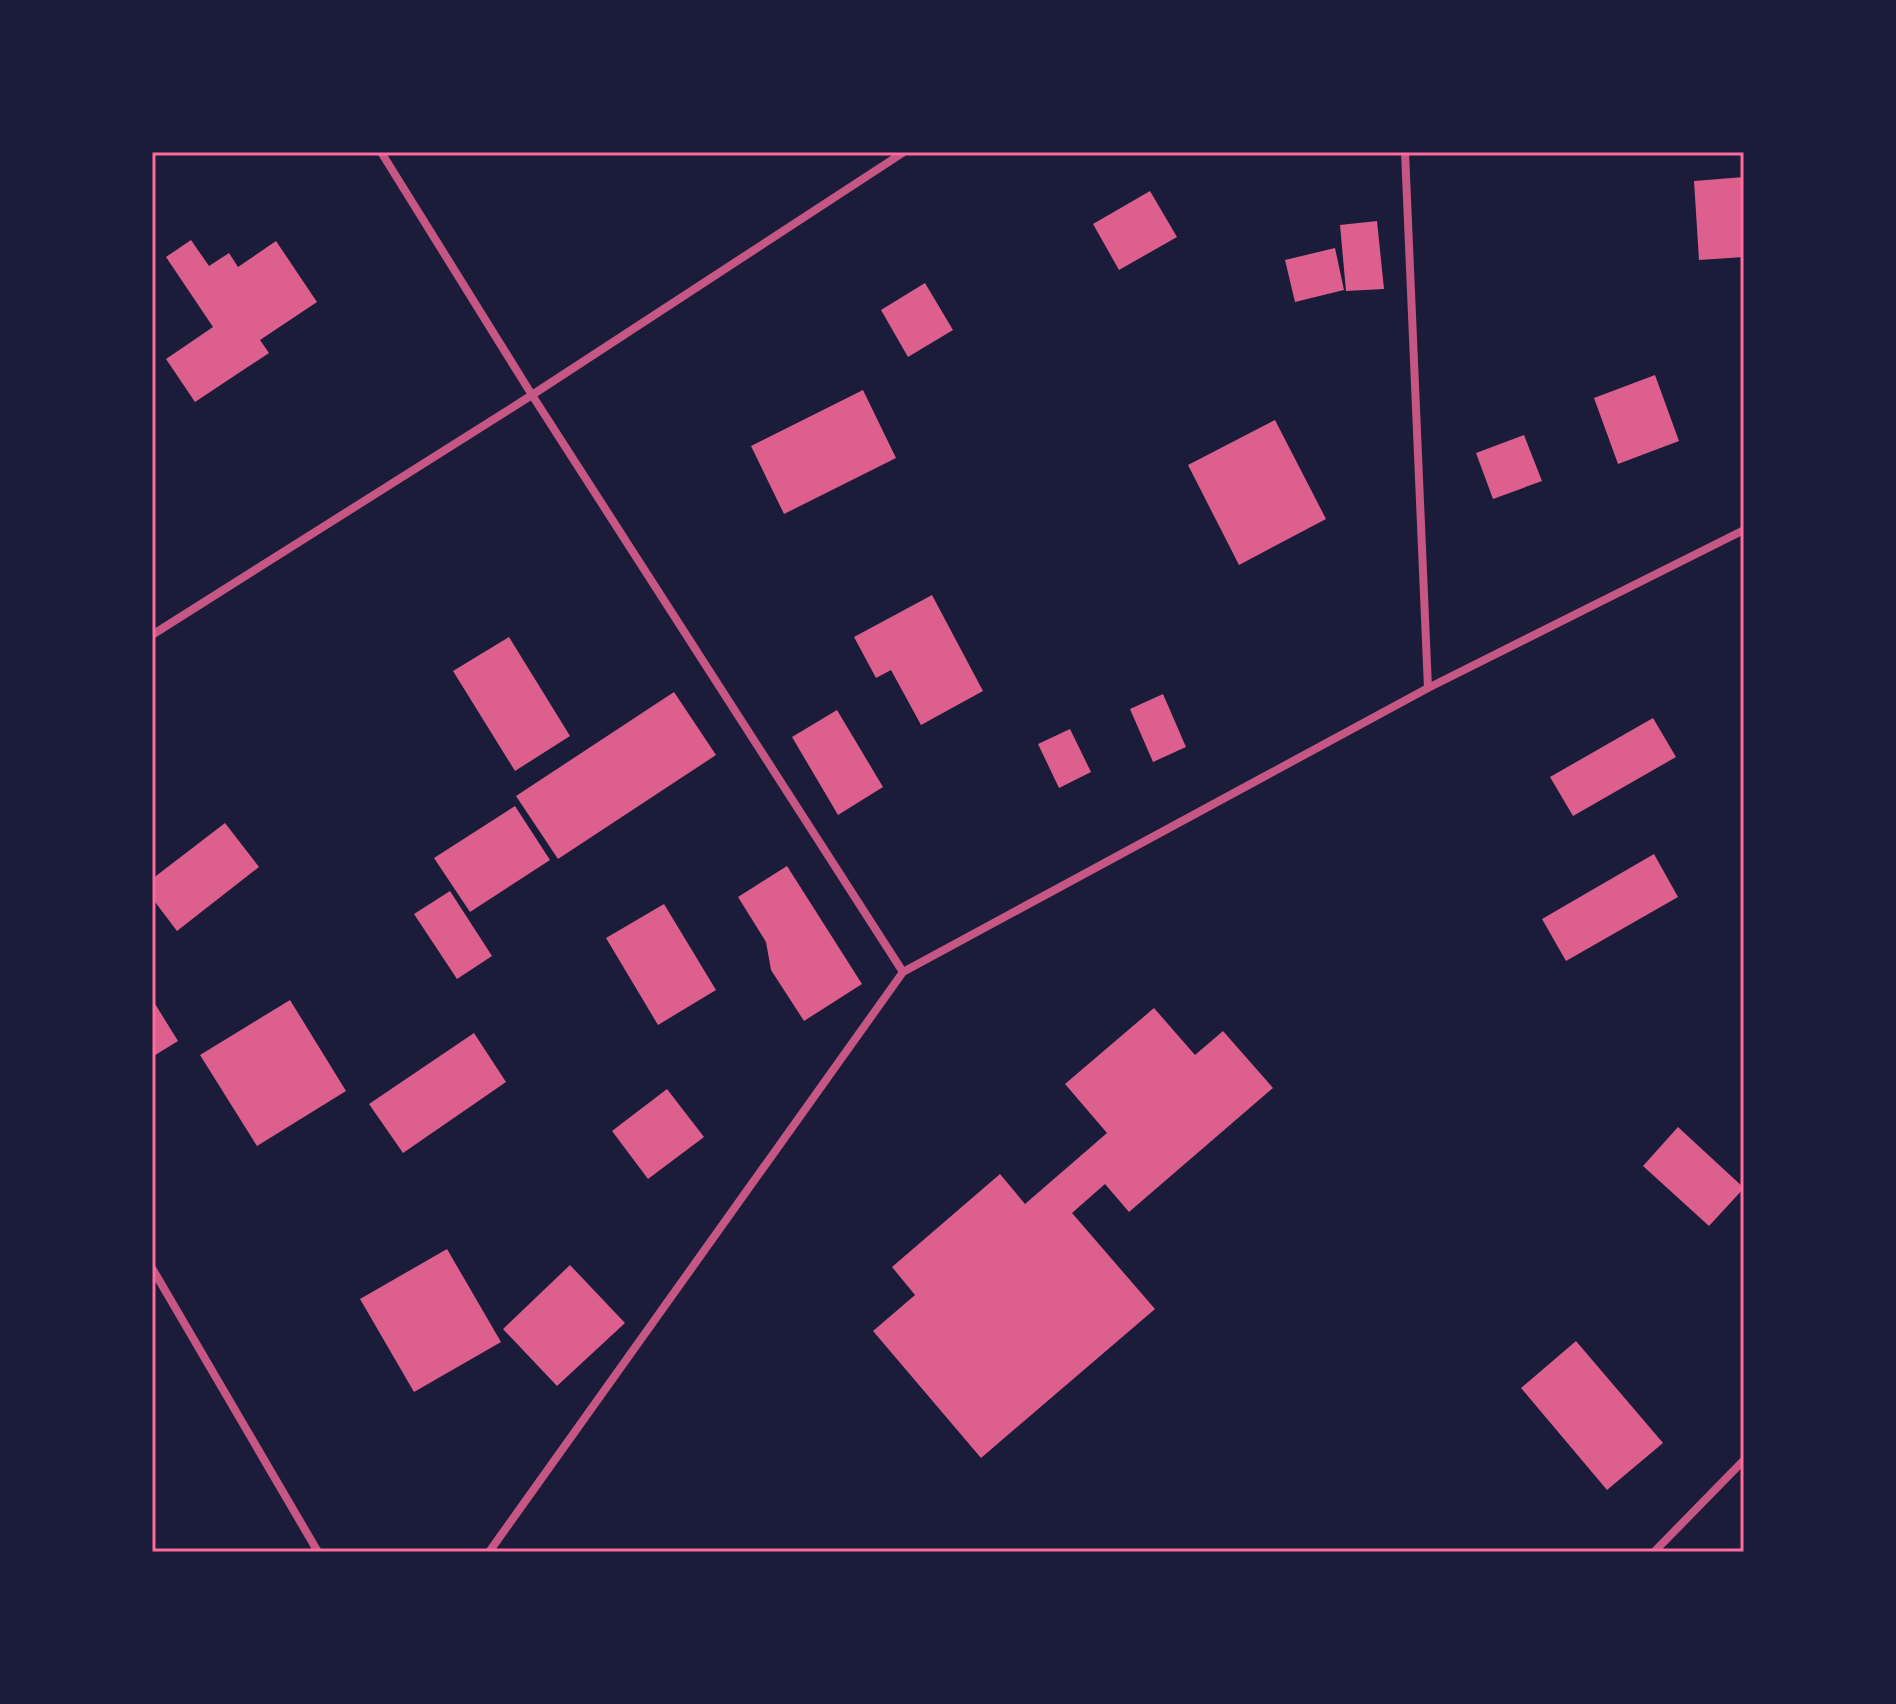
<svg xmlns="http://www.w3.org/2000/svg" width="1896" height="1704" font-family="'Roboto Condensed',sans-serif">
  <rect width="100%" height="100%" fill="#1b1b3a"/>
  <path fill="#dd5f8e" d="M1744 177V257L1699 260 1694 181Z
    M1150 191 1177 237 1119 270 1093 224Z
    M1377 221 1384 289 1346 291 1340 225Z
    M191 240 209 266 229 253 238 267 276 241 317 302 260 340 269 353 195 402 166 359 213 327 166 257Z
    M1335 248 1344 290 1295 302 1285 260Z
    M925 283 953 330 908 357 881 310Z
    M1655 375 1679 441 1618 464 1594 398Z
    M863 390 896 458 784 514 751 446Z
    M1275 420 1326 519 1239 565 1188 465Z
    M1524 435 1542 481 1493 499 1476 453Z
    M932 595 983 691 921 725 891 670 876 678 854 637Z
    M509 637 570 736 515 771 453 671Z
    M674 692 716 755 558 859 516 796Z
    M1163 694 1186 747 1153 762 1130 709Z
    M837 710 883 787 838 815 792 737Z
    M1653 718 1676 757 1573 816 1550 777Z
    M1070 729 1091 772 1059 788 1038 744Z
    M515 806 550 860 470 912 434 858Z
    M225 823 259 867 177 931 152 898V879Z
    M1654 854 1678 897 1566 961 1542 919Z
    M787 866 862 984 804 1021 771 970 766 942 738 897Z
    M450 891 492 956 457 979 414 914Z
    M664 904 716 990 658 1025 606 938Z
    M152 999 178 1041 152 1057Z
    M290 1000 346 1091 257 1146 200 1055Z
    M1154 1008 1195 1055 1223 1031 1273 1088 1129 1212 1105 1184 1072 1213 1155 1309 981 1458 873 1331 915 1295 892 1267 1000 1174 1025 1204 1107 1133 1065 1084Z
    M474 1033 506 1082 403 1153 369 1104Z
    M667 1089 704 1137 648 1179 612 1131Z
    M1678 1127 1744 1188 1709 1226 1643 1166Z
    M447 1249 501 1342 414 1392 360 1299Z
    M570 1265 625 1323 557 1386 503 1329Z
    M1576 1341 1663 1443 1607 1490 1521 1388Z"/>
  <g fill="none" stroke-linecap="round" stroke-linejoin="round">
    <path stroke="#c65784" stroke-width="8" d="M381 152 532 395 903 972
      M1405 152 1428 688
      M152 635 532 395 904 152
      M152 1268 318 1552
      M489 1552 903 972 1428 688 1744 530
      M1654 1552 1744 1460"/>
  </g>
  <rect width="1896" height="1704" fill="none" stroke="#1b1b3a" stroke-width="308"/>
  <rect x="154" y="154" width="1588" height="1396" fill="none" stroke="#ff6b9d" stroke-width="3"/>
</svg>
